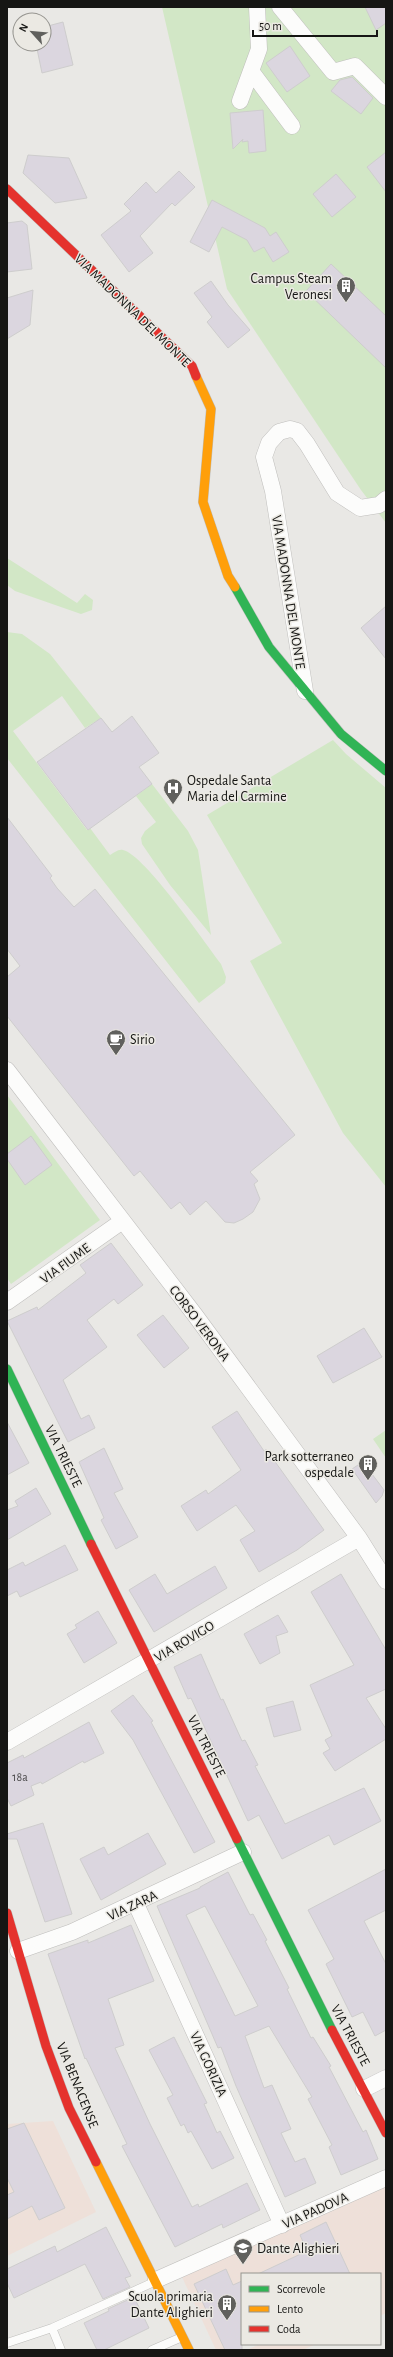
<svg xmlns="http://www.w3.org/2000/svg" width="393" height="2357" font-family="'Alegreya Sans',sans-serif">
  <rect width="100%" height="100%" fill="#e9e8e5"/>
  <path fill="#eee0d9" d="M53 2121 96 2212 7 2256V2124Z
    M386 2185V2313L380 2316V2274H350L326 2223 300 2235 312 2260 292 2270 287 2260 258 2274H242V2297L225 2350H216L182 2277Z
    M260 2344H316L303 2350H247Z"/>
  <path fill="#d2e7c6" d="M162 7H386V523L361 490 227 289Z
    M7 558 77 603 85 594 93 600 92 610 81 614 15 591 7 585Z
    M7 632 22 634 50 654 101 718 85 728 62 696 13 731 87 830 90 828 110 855C114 853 118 849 123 850 145 855 205 943 221 964L226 977 225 983 199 1003 7 758Z
    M333 740 346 754 386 788V1187L343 1133 250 961 282 943 207 815Z
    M152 784 188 831 198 850 211 935 170 885 142 844 141 838 145 831 156 822 136 796Z
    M7 1095 100 1220 11 1284 7 1278Z
    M386 1430V1458L373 1439Z"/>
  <path fill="#dbd6df" stroke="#cecdcd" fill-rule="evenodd" d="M365 7H386V23L376 30Z
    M63 22 73 65 42 73 36 44H44V27Z
    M290 46 310 76 287 92 266 63Z
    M352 77 373 98 361 114 331 91 340 80Z
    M263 110 266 151 249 153 248 141 242 142 243 139 233 149 230 113Z
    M386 152V192L367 167Z
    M28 155 69 158 87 198 55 203 23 173Z
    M179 171 195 187 175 206 172 203 140 236 153 253 129 272 101 235 131 211 124 204 146 182 156 193Z
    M336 174 356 197 332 217 313 194Z
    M212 200 265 228 270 236 276 232 289 252 273 262 264 247 254 252 247 240 222 227 209 252 190 242Z
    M22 221 27 225 32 269 7 272V223Z
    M331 264 386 316V368L306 291Z
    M211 281 228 305 250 330 228 348 207 322 212 317 194 293Z
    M33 290 30 325 7 339V298Z
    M386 606V659L361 628Z
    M132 716 159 753 139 767 152 784 88 830 37 762 101 718 112 732Z
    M7 817 52 876 50 878 57 888 74 907 95 889 295 1135 250 1172 258 1181 254 1184 260 1199 253 1212 243 1219 234 1223 225 1222 206 1201 190 1215 180 1202 171 1209 140 1171 134 1176 7 1016V977L20 966 7 949Z
    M31 1136 52 1165 25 1185 7 1159V1154Z
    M111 1243 143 1285 118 1304 114 1299 87 1320 107 1347 63 1380 81 1419 89 1415 95 1428 68 1442 7 1321 37 1307 38 1310 86 1273 80 1265Z
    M163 1315 189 1348 164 1368 137 1335Z
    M364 1328 382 1357 333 1383 317 1356Z
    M237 1411 264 1451 266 1449 324 1530 297 1550 259 1572 240 1540 255 1531 236 1505 197 1531 181 1506 206 1490 208 1494 241 1470 212 1427Z
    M7 1422 29 1463 7 1475Z
    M104 1448 123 1489 114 1493 138 1537 116 1549 101 1520 104 1518 79 1462Z
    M361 1463 366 1466 384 1490 382 1496 376 1503 352 1469Z
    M36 1488 51 1514 7 1540V1510L18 1506 15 1501Z
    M65 1545 78 1570 20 1597 17 1591 7 1596V1570L23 1562 25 1566Z
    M215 1566 227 1588 154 1632 129 1590 155 1574 167 1594Z
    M341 1574 386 1650V1689L366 1698 386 1729V1739L335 1771 323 1753 330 1749 325 1740 332 1736 310 1685 354 1665 311 1592Z
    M98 1611 117 1643 84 1663 67 1634 77 1628 75 1625Z
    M278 1615 288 1632 276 1636 280 1653 260 1664 244 1634Z
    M201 1654 221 1700 223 1699 242 1741 245 1740 258 1765 255 1766 285 1824 364 1788 381 1821 334 1845 329 1835 282 1859 259 1815 248 1821 191 1698 188 1699 174 1667Z
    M133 1695 153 1721 151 1722 215 1842 194 1853 133 1740 111 1711Z
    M293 1701 301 1730 274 1737 266 1708Z
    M89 1722 104 1753 84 1763 83 1761 42 1784 41 1782 31 1786 34 1795 11 1806 7 1798V1763L23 1755 24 1758Z
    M43 1823 72 1914 45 1922 17 1839H7V1834Z
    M148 1833 166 1864 101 1900 80 1859 104 1847 108 1855Z
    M386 1869V1910L364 1921 386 1964V2030L375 2036 363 2012 352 2017 326 1964 334 1959 308 1910Z
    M228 1872 250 1915 253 1914 267 1940 265 1941 289 1988 287 1989 311 2038 313 2037 331 2066 329 2067 363 2132 366 2130 378 2159 341 2175 329 2147 332 2145 308 2099 312 2097 269 2026 245 2036 264 2088 272 2085 291 2129 281 2133 295 2162 305 2158 316 2183 285 2197 236 2086 221 2047 218 2048 157 1906 200 1888V1887ZM205 1906 258 2006 235 2016 186 1915Z
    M131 1925 154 1981 108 1999 124 2045 115 2048 150 2124 192 2207 198 2204 199 2207 247 2183 260 2210 223 2228 222 2224 175 2247 122 2146 127 2144 86 2058 85 2059 48 1954 88 1940V1943Z
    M174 2037 207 2103 204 2104 217 2133 220 2131 234 2158 212 2169 191 2131 188 2133 184 2124 181 2126 167 2098 173 2095 149 2050Z
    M24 2123 65 2208 39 2220 32 2206 7 2219V2195L14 2192 7 2178V2129Z
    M326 2222 350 2274H258L307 2251 300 2235Z
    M106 2227 131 2276 125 2278 130 2287 103 2299 85 2264 14 2298 7 2283V2269L55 2246 57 2252Z
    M226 2269 233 2285 242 2281V2350H225L194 2284Z
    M134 2297 149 2328 104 2350H97L84 2323 109 2311 108 2309Z"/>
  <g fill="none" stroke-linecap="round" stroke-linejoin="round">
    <defs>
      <path id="lane" d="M52 2328 61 2350
        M7 2343 52 2328 154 2282
        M152 2350 182 2337"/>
      <path id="street" d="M280 7 333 72 355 66 386 97
        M251 71 292 126
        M240 101 259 49 257 7
        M305 691 273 491 264 457 269 443 279 432 290 429 297 431 307 444 337 493 360 508 379 505 386 499
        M7 1070 195 1315 359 1538 386 1581
        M7 1302 121 1222
        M7 1742 359 1538
        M136 1904 282 2225
        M18 1951 72 1932 243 1852
        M364 2089 386 2078
        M156 2280 386 2178"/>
      <path id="fast" d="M235 587 269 647 341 734 386 771
        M7 1369 91 1544
        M237 1839 332 2030"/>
      <path id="slow" d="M196 376 211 409 203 502 228 576 235 587
        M96 2162 189 2350"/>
      <path id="jam" d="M7 189 192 366 196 376
        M91 1544 237 1839
        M7 1913 46 2046 69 2108 96 2162
        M332 2030 386 2133"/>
    </defs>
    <use href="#lane" stroke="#bfbebc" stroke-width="9"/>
    <use href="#street" stroke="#bfbebc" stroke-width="17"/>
    <use href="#fast" stroke="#bfbebc" stroke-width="10"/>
    <use href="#slow" stroke="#bfbebc" stroke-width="10"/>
    <use href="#jam" stroke="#bfbebc" stroke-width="10"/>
    <use href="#lane" stroke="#fcfcfb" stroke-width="8"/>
    <use href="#street" stroke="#fcfcfb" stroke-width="16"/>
    <use href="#fast" stroke="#30b455" stroke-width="9"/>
    <use href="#slow" stroke="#ff9f0a" stroke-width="9"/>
    <use href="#jam" stroke="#e5322d" stroke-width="9"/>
  </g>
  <defs>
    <symbol id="building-pin" viewBox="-11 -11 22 30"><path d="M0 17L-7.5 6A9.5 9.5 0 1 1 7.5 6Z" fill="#60605d" stroke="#ebe9e3"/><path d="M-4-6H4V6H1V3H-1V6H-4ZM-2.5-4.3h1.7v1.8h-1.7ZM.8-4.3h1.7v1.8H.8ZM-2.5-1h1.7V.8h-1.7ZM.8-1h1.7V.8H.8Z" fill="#fff"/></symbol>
    <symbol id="hospital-pin" viewBox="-11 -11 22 30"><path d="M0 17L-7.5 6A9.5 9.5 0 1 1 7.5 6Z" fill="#60605d" stroke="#ebe9e3"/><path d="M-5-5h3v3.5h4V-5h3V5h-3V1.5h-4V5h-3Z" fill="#fff"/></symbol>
    <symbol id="cafe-pin" viewBox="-11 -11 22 30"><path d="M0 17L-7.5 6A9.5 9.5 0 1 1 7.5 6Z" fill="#60605d" stroke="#ebe9e3"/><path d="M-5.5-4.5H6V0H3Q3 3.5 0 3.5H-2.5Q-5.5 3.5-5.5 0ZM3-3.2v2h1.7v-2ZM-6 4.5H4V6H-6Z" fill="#fff"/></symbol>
    <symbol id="school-pin" viewBox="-11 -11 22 30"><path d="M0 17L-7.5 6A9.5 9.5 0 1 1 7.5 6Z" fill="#60605d" stroke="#ebe9e3"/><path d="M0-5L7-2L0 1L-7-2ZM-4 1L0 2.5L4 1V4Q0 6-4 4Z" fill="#fff"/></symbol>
  </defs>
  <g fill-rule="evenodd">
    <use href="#building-pin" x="335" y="275" width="22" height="30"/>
    <use href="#hospital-pin" x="162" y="777" width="22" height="30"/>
    <use href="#cafe-pin" x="105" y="1028" width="22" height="30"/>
    <use href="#building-pin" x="357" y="1453" width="22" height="30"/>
    <use href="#school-pin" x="232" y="2237" width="22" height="30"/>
    <use href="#building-pin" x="216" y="2293" width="22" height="30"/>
  </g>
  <g text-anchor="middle" stroke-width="3" stroke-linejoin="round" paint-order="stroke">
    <g font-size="12" fill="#494849">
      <text x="20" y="1781">18a</text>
    </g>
    <g font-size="14" fill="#161614" stroke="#ebe9e3" text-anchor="end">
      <text x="332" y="283">Campus Steam<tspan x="332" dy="16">Veronesi</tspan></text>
      <text x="187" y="785" text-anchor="start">Ospedale Santa<tspan x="187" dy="16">Maria del Carmine</tspan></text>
      <text x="130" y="1044" text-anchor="start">Sirio</text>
      <text x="354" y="1461">Park sotterraneo<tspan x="354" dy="16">ospedale</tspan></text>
      <text x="257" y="2253" text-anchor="start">Dante Alighieri</text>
      <text x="213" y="2301">Scuola primaria<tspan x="213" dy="16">Dante Alighieri</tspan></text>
    </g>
    <g font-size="14" fill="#161614" stroke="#ebe9e3">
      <text transform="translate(133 310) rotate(44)" y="5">VIA MADONNA DEL MONTE</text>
      <text transform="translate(289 592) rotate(81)" y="5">VIA MADONNA DEL MONTE</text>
      <text transform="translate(65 1263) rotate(-36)" y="5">VIA FIUME</text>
      <text transform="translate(200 1323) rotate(53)" y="5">CORSO VERONA</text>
      <text transform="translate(64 1456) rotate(64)" y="5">VIA TRIESTE</text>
      <text transform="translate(184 1641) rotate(-31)" y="5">VIA ROVIGO</text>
      <text transform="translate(207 1746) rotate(63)" y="5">VIA TRIESTE</text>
      <text transform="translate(132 1905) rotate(-25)" y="5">VIA ZARA</text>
      <text transform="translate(351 2035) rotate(62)" y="5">VIA TRIESTE</text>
      <text transform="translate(209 2064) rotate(65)" y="5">VIA GORIZIA</text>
      <text transform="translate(78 2085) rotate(68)" y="5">VIA BENACENSE</text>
      <text transform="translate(315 2210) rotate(-24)" y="5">VIA PADOVA</text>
    </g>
  </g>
  <rect width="393" height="2357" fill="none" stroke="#161614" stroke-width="16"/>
  <rect x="241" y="2273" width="140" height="72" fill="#ebe9e3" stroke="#969590"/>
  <rect x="249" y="2286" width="20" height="6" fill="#30b455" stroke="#969590"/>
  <text x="277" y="2293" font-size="12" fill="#161614">Scorrevole</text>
  <rect x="249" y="2306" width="20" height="6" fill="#ff9f0a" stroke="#969590"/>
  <text x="277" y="2313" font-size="12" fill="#161614">Lento</text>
  <rect x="249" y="2326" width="20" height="6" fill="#e5322d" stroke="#969590"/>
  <text x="277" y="2333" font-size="12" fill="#161614">Coda</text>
  <g transform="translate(32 32) rotate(297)"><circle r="19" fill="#ebe9e3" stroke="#969590"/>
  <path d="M0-3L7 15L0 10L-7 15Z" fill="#60605d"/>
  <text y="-6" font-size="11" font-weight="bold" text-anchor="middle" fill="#161614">N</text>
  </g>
  <path d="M253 30v6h124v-6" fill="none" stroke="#161614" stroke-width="2"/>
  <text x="259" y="30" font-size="12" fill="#161614" stroke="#ebe9e3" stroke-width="3" paint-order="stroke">50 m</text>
</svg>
